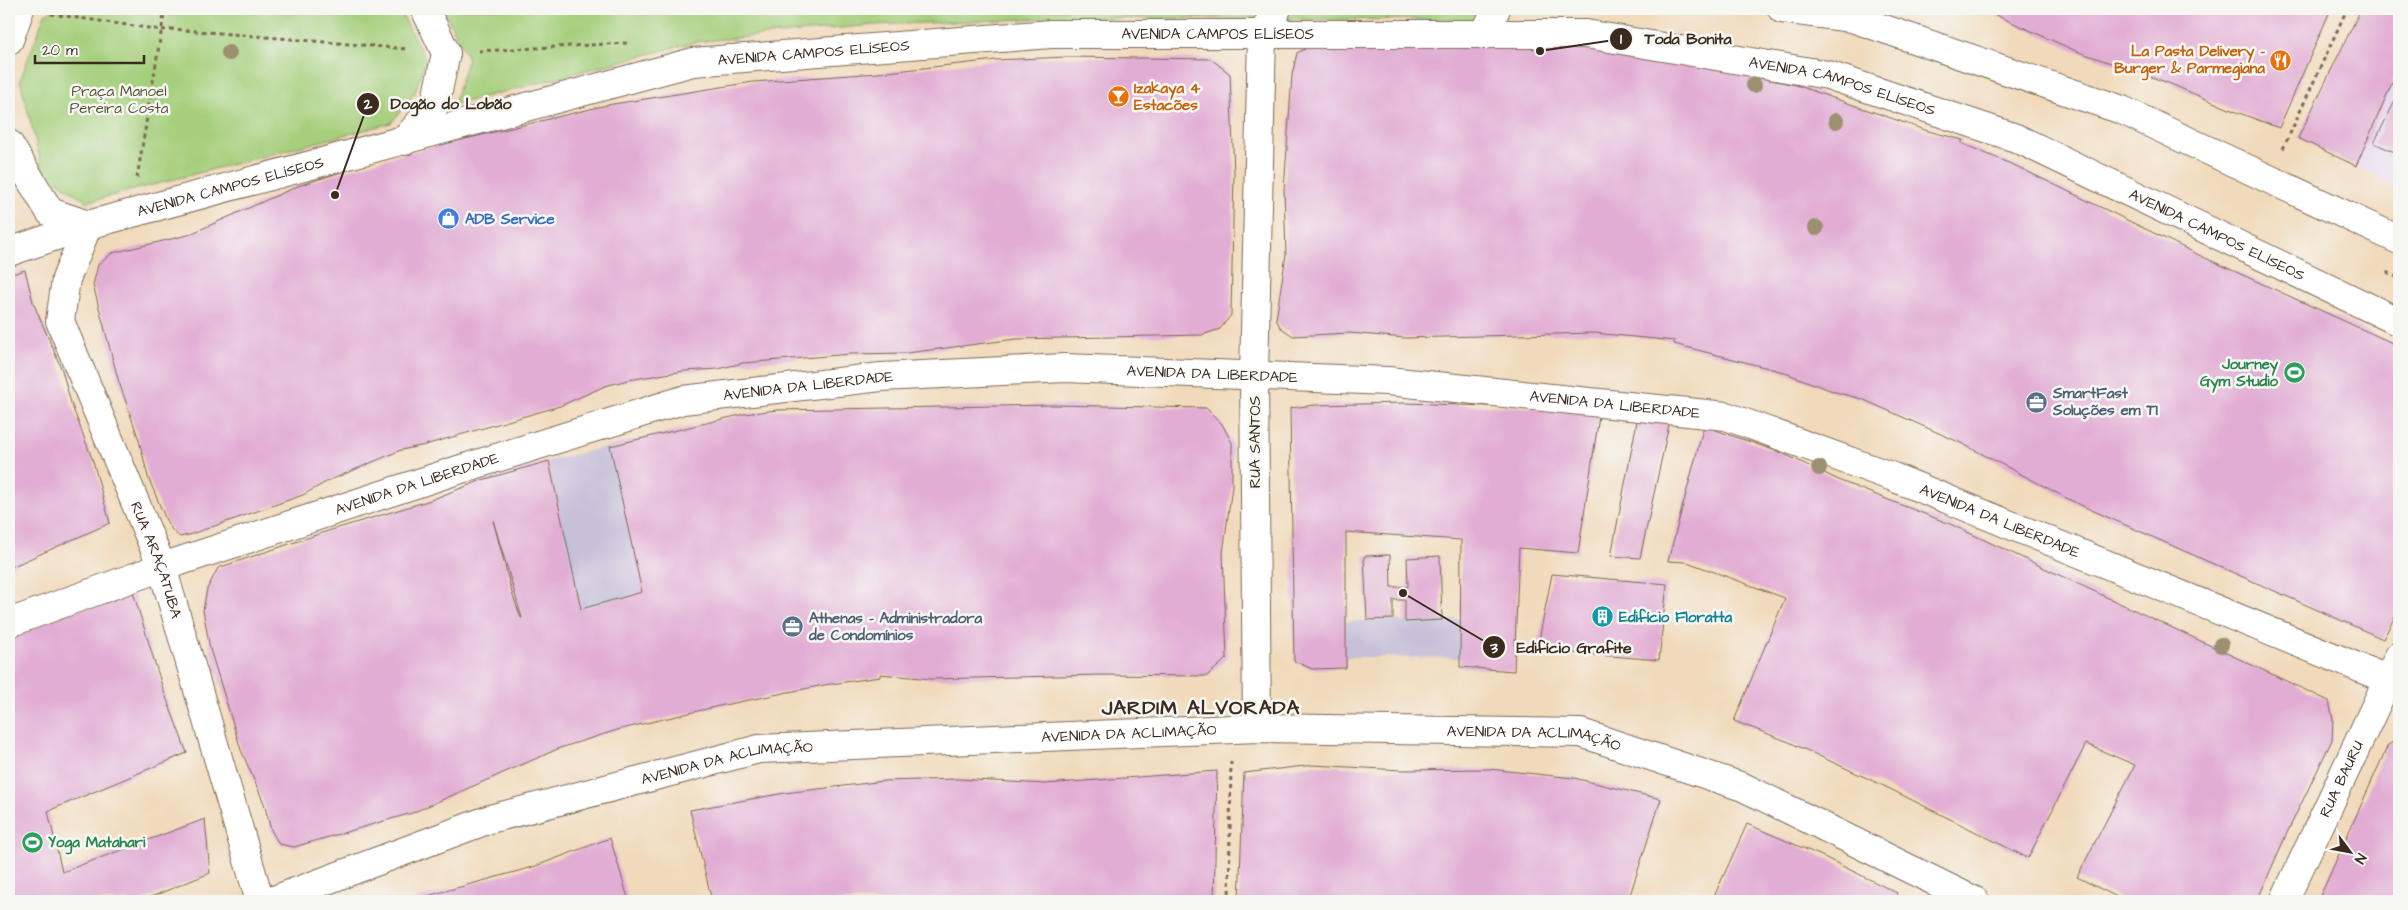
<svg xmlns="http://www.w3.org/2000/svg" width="2408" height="910" font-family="'Architects Daughter',sans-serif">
  <rect width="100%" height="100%" fill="#f6f6f2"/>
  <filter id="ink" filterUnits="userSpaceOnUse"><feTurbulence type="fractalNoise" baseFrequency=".02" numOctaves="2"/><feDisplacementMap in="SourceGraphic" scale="10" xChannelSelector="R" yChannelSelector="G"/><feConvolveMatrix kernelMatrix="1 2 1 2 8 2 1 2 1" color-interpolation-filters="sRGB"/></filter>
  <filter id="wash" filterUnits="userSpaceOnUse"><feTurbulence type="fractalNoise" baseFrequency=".0096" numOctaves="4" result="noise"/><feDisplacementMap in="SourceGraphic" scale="20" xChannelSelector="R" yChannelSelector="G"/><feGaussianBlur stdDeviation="1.12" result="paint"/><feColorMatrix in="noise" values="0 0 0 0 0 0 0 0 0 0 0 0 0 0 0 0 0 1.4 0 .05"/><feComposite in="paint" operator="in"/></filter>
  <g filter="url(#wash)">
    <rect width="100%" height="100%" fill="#f1dabb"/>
    <path fill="#e4d3f1" d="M2399 67V187L2356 166Z"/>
    <path fill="#c6c0d9" d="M610 446 642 592 581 609 549 461Z
      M1393 619 1406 622 1461 619 1460 658 1346 657V622Z"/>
    <path fill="#a5cf7b" stroke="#707c4c" d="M55 9H399L426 60 415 93 391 123 87 202 43 171 20 80 45 14Z
      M443 9H1476L1475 20 1055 18 873 25 695 42 453 105 468 58Z"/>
    <g id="blocks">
      <path fill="#e2add4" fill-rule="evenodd" d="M1982 9H2331L2279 128 2234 111 2166 82 2076 51Z
        M2361 9H2399V67L2356 166 2298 138Z
        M1588 44 1796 85 1928 131 1963 140 1961 143 2018 167 2201 256 2399 346V609L2383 639 2078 504 1961 443 1862 399 1835 392 1780 371 1674 344 1675 341 1594 333 1405 338 1350 333 1293 336 1280 327 1276 319 1286 255 1284 190 1292 75 1297 53 1311 46Z
        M1067 57 1211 59 1230 74 1234 172 1231 315 1220 329 1202 335 1016 339 907 353 851 354 743 363 718 369 684 371 628 380 605 386 560 406 425 445 401 450 328 481 303 495 189 535 180 537 172 530 166 520 148 477 139 440 118 379 93 285 98 265 112 253 188 235 298 186 344 171 403 154 607 105 753 82 878 73 996 60Z
        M2399 93V154L2374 143Z
        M25 270 33 302 62 370 71 403 93 461 110 523 9 568V275Z
        M1405 403 1600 410 1578 553 1519 548 1514 671 1460 667 1461 540 1346 532V668L1312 669 1294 661 1290 408 1315 405Z
        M1053 405 1206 408 1222 424 1232 443V486L1223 553 1227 658 1207 676 1099 675 931 679 880 674V677L824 685 719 706 617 730 560 748 412 813 294 847 279 844 271 830 264 803 241 750 210 649 203 610 207 589 218 568 328 531 428 501 482 480 549 461 581 609 642 592 610 446 744 414 777 410ZM493 520 522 618H521L512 593Z
        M1638 416 1670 420 1640 558 1611 556Z
        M1704 426 1782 453 1843 482 1950 524 2329 701 2333 720 2332 740 2286 835 2257 901H2125L2077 877 2135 765 2086 744 2028 858 1884 786 1789 742 1734 721 1785 598 1687 562 1668 561Z
        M1390 555 1391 587H1408L1407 558 1440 556 1442 620 1405 622V600H1393V619L1367 620 1364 556Z
        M1552 574 1667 584 1659 660 1537 650Z
        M133 592 163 689 187 753 48 811 62 872 205 819 210 873 141 901H15L9 880V633Z
        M2399 739V901H2318L2388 745Z
        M1313 765 1401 770 1489 769 1574 778 1661 799 1628 901H1239L1244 773Z
        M1217 771 1214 901H712L690 810 785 793 885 781 958 779 1045 784Z
        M1747 824 1824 857 1897 893 1894 901H1712Z
        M610 838 629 901H409L533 867Z"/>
    </g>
  </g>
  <g filter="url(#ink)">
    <use href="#blocks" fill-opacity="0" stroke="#7b6855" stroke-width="1"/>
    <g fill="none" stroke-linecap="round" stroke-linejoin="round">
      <defs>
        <g id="minor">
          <path d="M1782 9 1852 18 2122 110 2399 240"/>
          <path d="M1484 35 1496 9"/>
          <path d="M9 40 20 9"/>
          <path d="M404 141 435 105 446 53 425 9"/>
          <path id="s1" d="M9 144 50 212 88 225 66 279 60 321 162 567 260 901"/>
          <path id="s2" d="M9 252 88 225 693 62 1051 34H1586L1828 75 2016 138 2399 322"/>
          <path id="s3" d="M9 623 162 567 461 469 683 400 881 377 1065 368 1388 381 1726 416 1893 477 2399 684"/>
          <path d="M1257 728 1254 375 1262 35 1277 9"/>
          <path id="s4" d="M271 901 490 819 759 749 1257 728 1581 733 1743 787 1975 901"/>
          <path id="s5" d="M2284 901 2399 656"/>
        </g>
      </defs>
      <use href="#minor" stroke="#7b6855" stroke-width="30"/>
      <path stroke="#7b6855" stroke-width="3" stroke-dasharray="4 4" stroke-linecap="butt" d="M51 14 162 30 172 29 408 49
        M479 51 627 43
        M2283 149 2347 9
        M137 178 165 9
        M2387 272 2399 278
        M1229 901 1231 762"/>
      <use href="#minor" stroke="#fff" stroke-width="28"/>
    </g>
    <g fill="#9c9071">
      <circle cx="229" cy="53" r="8"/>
      <circle cx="1754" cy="85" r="8"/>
      <circle cx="1836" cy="121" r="8"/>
      <circle cx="1816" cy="228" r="8"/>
      <circle cx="1819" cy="468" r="8"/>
      <circle cx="2221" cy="645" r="8"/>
    </g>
  </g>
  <defs>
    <symbol id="restaurant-disc" viewBox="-11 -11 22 22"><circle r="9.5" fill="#e8710a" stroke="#f6f6f2"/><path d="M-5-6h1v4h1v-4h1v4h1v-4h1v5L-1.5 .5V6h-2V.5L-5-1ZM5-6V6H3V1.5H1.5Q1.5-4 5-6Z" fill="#fff"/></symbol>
    <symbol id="bar-disc" viewBox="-11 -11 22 22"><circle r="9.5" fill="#e8710a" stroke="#f6f6f2"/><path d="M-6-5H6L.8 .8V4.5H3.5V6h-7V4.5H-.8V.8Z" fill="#fff"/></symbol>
    <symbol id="shop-disc" viewBox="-11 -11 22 22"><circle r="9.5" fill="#3f7fe0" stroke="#f6f6f2"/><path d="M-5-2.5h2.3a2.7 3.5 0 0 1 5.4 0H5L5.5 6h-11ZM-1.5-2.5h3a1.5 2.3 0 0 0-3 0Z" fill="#fff"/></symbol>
    <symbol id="stadium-disc" viewBox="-11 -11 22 22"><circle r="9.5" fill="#2e9e5b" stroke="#f6f6f2"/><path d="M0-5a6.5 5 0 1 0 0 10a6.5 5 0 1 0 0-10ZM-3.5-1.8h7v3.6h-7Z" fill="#fff"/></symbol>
    <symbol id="office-disc" viewBox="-11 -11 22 22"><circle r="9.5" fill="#5c6f8a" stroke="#f6f6f2"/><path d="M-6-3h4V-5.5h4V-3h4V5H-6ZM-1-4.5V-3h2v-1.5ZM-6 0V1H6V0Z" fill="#fff"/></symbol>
    <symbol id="building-disc" viewBox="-11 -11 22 22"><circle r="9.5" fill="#0f9aa8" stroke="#f6f6f2"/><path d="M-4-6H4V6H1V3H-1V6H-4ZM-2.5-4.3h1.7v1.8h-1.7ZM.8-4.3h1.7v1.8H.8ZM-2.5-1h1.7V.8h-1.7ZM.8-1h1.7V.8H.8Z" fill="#fff"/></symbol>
  </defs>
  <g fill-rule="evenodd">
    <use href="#restaurant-disc" x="2268" y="48" width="25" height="25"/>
    <use href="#bar-disc" x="1106" y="84" width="25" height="25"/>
    <use href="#shop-disc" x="436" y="206" width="25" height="25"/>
    <use href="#stadium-disc" x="2282" y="360" width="25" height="25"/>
    <use href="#office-disc" x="2024" y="390" width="25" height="25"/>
    <use href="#building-disc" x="1590" y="604" width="25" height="25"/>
    <use href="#office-disc" x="780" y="614" width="25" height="25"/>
    <use href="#stadium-disc" x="20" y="830" width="25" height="25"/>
  </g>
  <g text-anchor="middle" stroke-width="5" stroke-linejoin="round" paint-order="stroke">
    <g font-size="15" fill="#3b2a1e" stroke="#f6f6f2">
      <text dy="5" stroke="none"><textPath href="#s2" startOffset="1236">AVENIDA CAMPOS ELÍSEOS</textPath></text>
      <text dy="5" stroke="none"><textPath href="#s2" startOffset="831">AVENIDA CAMPOS ELÍSEOS</textPath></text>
      <text dy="5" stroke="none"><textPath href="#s2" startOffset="1866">AVENIDA CAMPOS ELÍSEOS</textPath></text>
      <text dy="5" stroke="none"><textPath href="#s2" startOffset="231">AVENIDA CAMPOS ELÍSEOS</textPath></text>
      <text dy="5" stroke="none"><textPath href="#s2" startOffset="2271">AVENIDA CAMPOS ELÍSEOS</textPath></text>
      <text dy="5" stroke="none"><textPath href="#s3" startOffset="1241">AVENIDA DA LIBERDADE</textPath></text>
      <text dy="5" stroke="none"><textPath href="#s3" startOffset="836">AVENIDA DA LIBERDADE</textPath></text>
      <text dy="5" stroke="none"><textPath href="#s3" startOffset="1645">AVENIDA DA LIBERDADE</textPath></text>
      <text transform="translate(1255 442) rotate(-90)" y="5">RUA SANTOS</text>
      <text dy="5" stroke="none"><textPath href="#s3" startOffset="431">AVENIDA DA LIBERDADE</textPath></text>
      <text dy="5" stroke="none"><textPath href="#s3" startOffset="2050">AVENIDA DA LIBERDADE</textPath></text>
      <text dy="5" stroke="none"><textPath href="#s1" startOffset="478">RUA ARAÇATUBA</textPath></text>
      <text dy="5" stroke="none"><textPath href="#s4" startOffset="882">AVENIDA DA ACLIMAÇÃO</textPath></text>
      <text dy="5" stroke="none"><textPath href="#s4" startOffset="1288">AVENIDA DA ACLIMAÇÃO</textPath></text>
      <text dy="5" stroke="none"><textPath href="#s4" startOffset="478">AVENIDA DA ACLIMAÇÃO</textPath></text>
      <text dy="5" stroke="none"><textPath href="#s5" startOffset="135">RUA BAURU</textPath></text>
    </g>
    <g font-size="15" font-weight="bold" fill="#c56008" stroke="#f6f6f2" text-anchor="end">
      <text x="2265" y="56">La Pasta Delivery -<tspan x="2265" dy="17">Burger &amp; Parmegiana</tspan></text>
      <text x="1134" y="93" text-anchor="start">Izakaya 4<tspan x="1134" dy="17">Estacões</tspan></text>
    </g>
    <g font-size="15" fill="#565335" stroke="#f6f6f2">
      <text x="119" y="96">Praça Manoel<tspan x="119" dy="17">Pereira Costa</tspan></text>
    </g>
    <g font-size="15" font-weight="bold" fill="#366cbe" stroke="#f6f6f2" text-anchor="start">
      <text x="465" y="224">ADB Service</text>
    </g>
    <g font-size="15" font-weight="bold" fill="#27864d" stroke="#f6f6f2" text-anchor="end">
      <text x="2278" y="369">Journey<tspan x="2278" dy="17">Gym Studio</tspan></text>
      <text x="48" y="847" text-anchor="start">Yoga Matahari</text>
    </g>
    <g font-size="15" font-weight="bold" fill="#4e5e75" stroke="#f6f6f2" text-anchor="start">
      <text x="2053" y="398">SmartFast<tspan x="2053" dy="17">Soluções em TI</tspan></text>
      <text x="809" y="623">Athenas - Administradora<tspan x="809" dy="17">de Condomínios</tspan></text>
    </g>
    <g font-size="15" font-weight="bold" fill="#0d838f" stroke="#f6f6f2" text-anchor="start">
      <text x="1619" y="622">Edifício Floratta</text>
    </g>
    <g font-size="20" font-weight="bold" letter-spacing="1" fill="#3b2a1e" stroke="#f6f6f2">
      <text x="1201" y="714">JARDIM ALVORADA</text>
    </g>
  </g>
  <path fill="none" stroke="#3b2a1e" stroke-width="2" d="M1540 51L1621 39M335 195L368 104M1403 593L1494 647"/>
  <g fill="#3b2a1e" stroke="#f6f6f2" stroke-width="2">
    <circle cx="1540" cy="51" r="5"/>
    <circle cx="335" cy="195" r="5"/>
    <circle cx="1403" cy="593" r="5"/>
    <circle cx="1621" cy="39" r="12"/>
    <circle cx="368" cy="104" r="12"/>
    <circle cx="1494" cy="647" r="12"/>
  </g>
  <g font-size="15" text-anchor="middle" font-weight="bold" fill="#fff">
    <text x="1621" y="44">1</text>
    <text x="368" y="109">2</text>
    <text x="1494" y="653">3</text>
  </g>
  <g font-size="16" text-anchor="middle" font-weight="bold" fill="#3b2a1e" stroke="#f6f6f2" stroke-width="5" stroke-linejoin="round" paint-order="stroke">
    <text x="1688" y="44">Toda Bonita</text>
    <text x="451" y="109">Dogão do Lobão</text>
    <text x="1574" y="653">Edifício Grafite</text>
  </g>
  <rect width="2408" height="910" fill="none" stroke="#f6f6f2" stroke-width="30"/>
  <g transform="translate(2350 852) rotate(122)" stroke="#f6f6f2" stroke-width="4" paint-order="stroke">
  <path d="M0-4L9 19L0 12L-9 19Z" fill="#3b2a1e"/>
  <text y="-8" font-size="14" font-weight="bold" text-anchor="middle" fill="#3b2a1e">N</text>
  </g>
  <path d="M35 55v8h109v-8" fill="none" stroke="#3b2a1e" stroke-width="2.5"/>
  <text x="42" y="55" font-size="15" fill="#3b2a1e" stroke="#f6f6f2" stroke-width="4" paint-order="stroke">20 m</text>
</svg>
